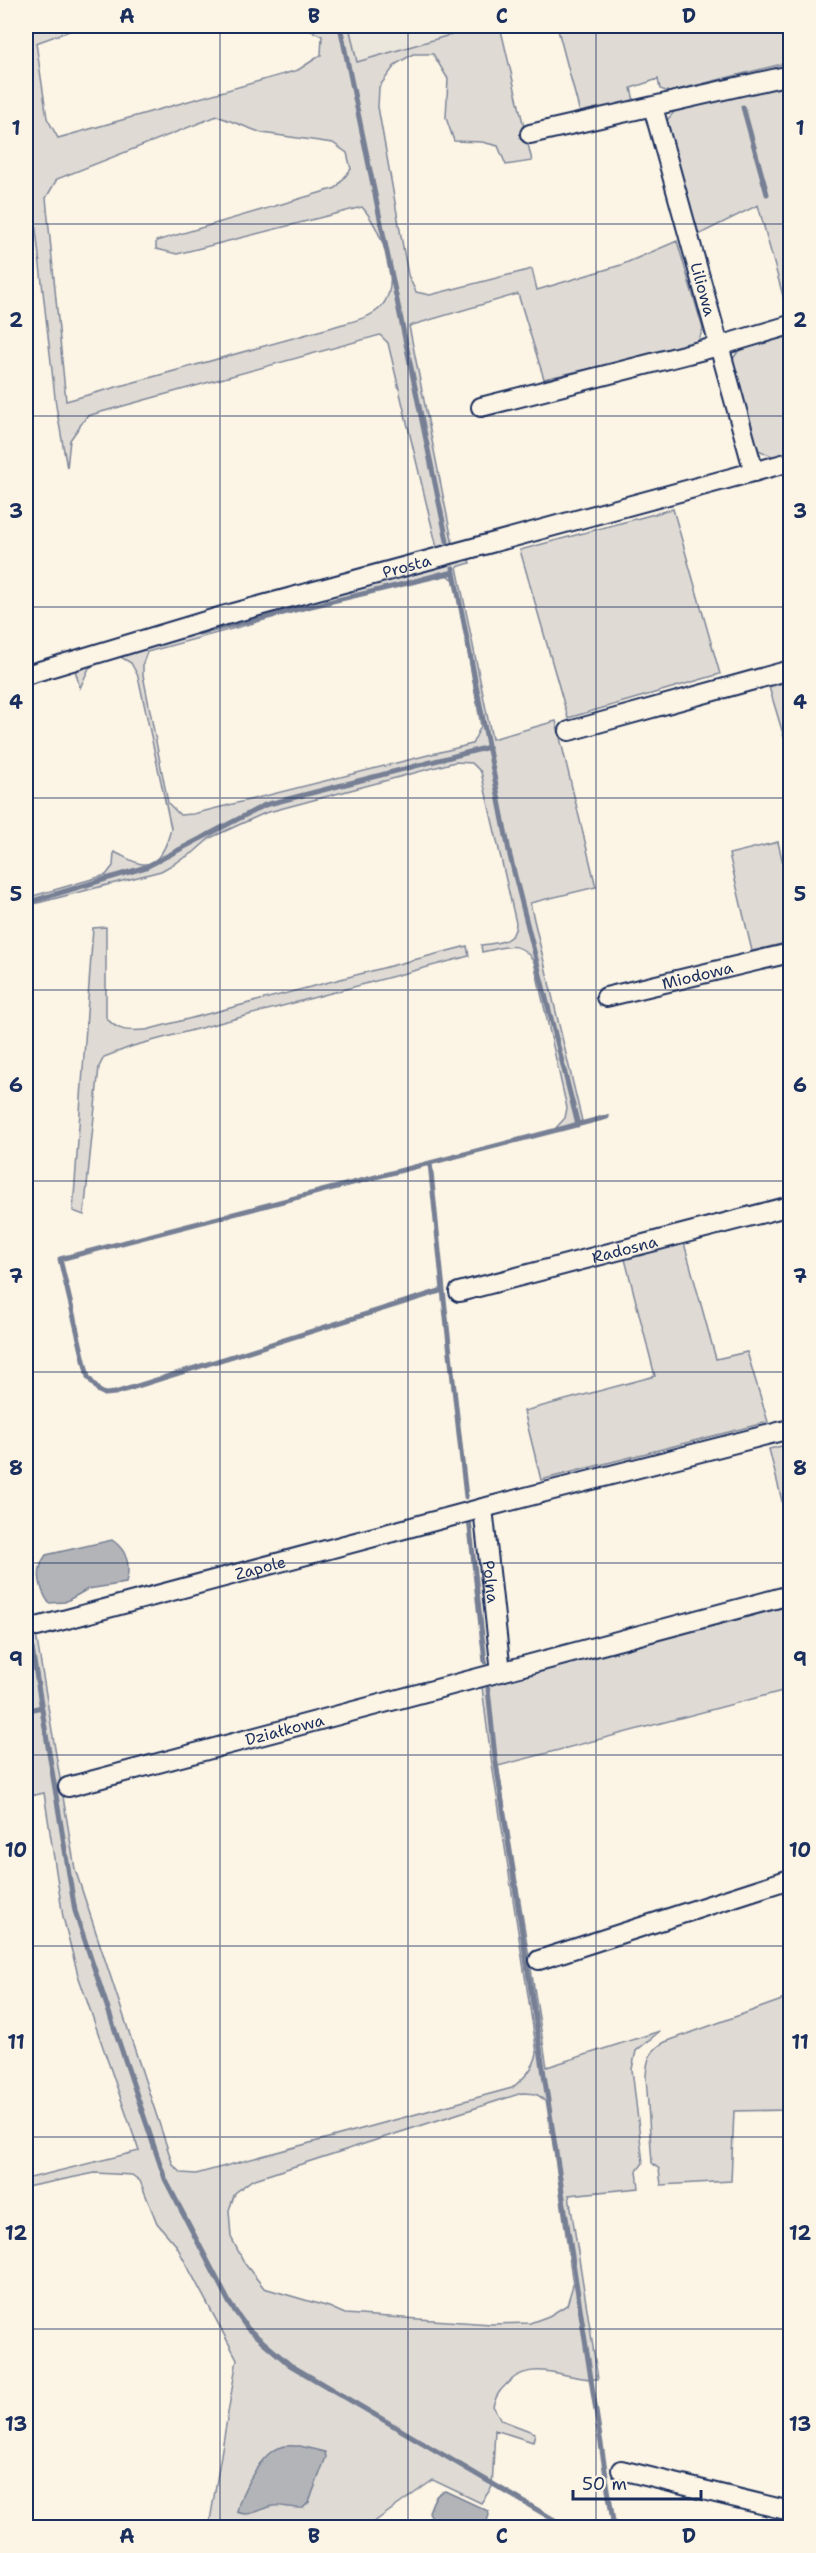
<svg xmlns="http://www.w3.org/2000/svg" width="816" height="2553" font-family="'Shantell Sans',sans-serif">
  <rect width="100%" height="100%" fill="#fcf5e5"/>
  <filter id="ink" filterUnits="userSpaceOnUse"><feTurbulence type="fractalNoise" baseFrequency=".0167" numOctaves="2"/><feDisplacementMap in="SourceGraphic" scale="12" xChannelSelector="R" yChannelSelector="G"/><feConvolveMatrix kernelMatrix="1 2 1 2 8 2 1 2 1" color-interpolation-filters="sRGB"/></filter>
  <g filter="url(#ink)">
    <path fill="#ece7dc" d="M349 26H481L357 63Z"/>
    <path fill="#dfdbd4" stroke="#7d8599" stroke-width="1.5" fill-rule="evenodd" d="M26 26H83L36 43 47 118 58 138 298 70 321 55 322 36 301 26H349L357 62 481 26H500L532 161 506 165 498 146 482 142 454 141 446 118 448 79 433 54H413L396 64 379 87 378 107 408 275 416 292 430 295 532 269 537 290 621 265 677 241 703 329 697 344 544 379 518 294 409 326 453 545 437 548 388 343 380 335 87 416 70 440 67 468 56 406 26 142ZM217 116 262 133 333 143 347 153 351 169 336 188 156 241V249L177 254 362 207C381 228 403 283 381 307 370 319 348 322 333 327L66 401 46 198 57 179Z
      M557 26H790V62L669 92 660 89 658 79 631 88 634 101 580 113Z
      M790 81V313L788 314 758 205 696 236 667 120 674 112Z
      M790 336V452L774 457 754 448 732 360 739 350Z
      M673 509 720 674 568 718 520 550Z
      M468 556 470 563 457 567 492 739 556 721 596 887 530 903 582 1121 555 1129 565 1118 567 1108 534 962C520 938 504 948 482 952L481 945C496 943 516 943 516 923L481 772 472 763 455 762 265 813 210 838 193 853 161 871 26 906V898L106 875 113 866 114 852C122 855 133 863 142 864 160 866 168 842 171 828L138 676 131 663 121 657 103 660 89 668 80 688 75 670 61 671 76 663ZM441 572 455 580 481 726 472 744 193 814 180 815 168 803 143 675V663L147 652Z
      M790 681V757L769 687Z
      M778 842 790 893V942L752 951 729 854Z
      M106 927V1017C117 1032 128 1031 146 1030L467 946 469 956 133 1046 104 1057 99 1067 84 1215 73 1211 93 928Z
      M684 1243 716 1359 747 1352 768 1422 541 1480 524 1411 655 1376 625 1259Z
      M790 1444V1511L785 1513 769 1449Z
      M26 1574 75 1869 173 2165 182 2173 196 2174 512 2088C524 2078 534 2069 537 2053L491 1758 482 1687 790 1605V1689L498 1766 547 2067 660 2031 636 2051 632 2069 643 2163 637 2171 639 2188 569 2195 598 2379C569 2381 537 2359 511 2380 501 2389 497 2393 493 2406L501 2420 535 2433 533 2442 495 2430 492 2487 481 2503 433 2480 367 2527H209L237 2359 176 2245 157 2223 140 2181 132 2175 95 2173 26 2187V2179L139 2151 78 1975 63 1917 44 1793 26 1797ZM522 2093C535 2093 541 2094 548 2106L573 2285 567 2305 549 2316 530 2323 491 2324 345 2314 329 2307 264 2288 245 2264 231 2237 229 2210 235 2193 252 2180Z
      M790 1997V2110L734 2111 731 2181 661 2185 659 2169 652 2163 646 2076C647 2059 650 2050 665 2042Z"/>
    <path fill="#b2b4b8" stroke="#767f94" stroke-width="1.5" d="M112 1540C127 1550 131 1565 126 1583L88 1589 65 1602 49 1603C39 1589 35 1569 46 1555Z
      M300 2446 325 2452 326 2457 309 2502 303 2508C293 2509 284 2505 274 2506 261 2508 251 2518 237 2512 240 2493 262 2451 281 2447 287 2445 294 2446 300 2446Z
      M445 2491 488 2511 489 2515 485 2527H449L434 2522 429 2512C433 2502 434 2494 445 2491Z"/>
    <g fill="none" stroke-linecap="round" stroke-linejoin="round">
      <path stroke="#767f94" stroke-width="5" d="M340 26 447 541
        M743 107 767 194
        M453 568 510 856 578 1125
        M199 633 454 572
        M26 903 146 867 265 805 489 747
        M430 1163 443 1290 115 1393 105 1394 99 1391 88 1377 60 1259 607 1117
        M443 1290 466 1497
        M469 1519 485 1662
        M26 1612 75 1911 165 2179 230 2304 248 2329 290 2365 568 2528
        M488 1689 495 1757 614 2528
        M26 1711 41 1707"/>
      <defs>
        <g id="street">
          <path id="s1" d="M653 107 754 472"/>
          <path d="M530 134 790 75"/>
          <path d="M481 407 719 346 790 325"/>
          <path id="s2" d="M26 675 222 616 790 462"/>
          <path d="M569 731 790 670"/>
          <path id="s3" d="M606 997 790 953"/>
          <path id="s4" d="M459 1292 790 1206"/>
          <path id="s5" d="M483 1508 501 1672"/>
          <path id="s6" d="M37 1627 483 1508 790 1429"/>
          <path id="s7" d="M68 1787 790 1595"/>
          <path d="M539 1960 790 1879"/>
          <path d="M621 2470 790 2511"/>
        </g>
      </defs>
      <use href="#street" stroke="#1b2f5e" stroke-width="22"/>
      <use href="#street" stroke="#fcf5e5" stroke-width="18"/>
    </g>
  </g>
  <path fill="none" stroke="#1b2f5e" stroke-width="1.5" stroke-opacity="0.55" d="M220 26V2528M408 26V2528M596 26V2528M26 224H790M26 416H790M26 607H790M26 798H790M26 990H790M26 1181H790M26 1372H790M26 1563H790M26 1755H790M26 1946H790M26 2137H790M26 2329H790"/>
  <g text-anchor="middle" stroke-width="4.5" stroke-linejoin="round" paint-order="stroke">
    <g font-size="16" fill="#1b2f5e" stroke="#fcf5e5">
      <text dy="6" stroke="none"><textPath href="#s1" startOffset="189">Liliowa</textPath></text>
      <text dy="6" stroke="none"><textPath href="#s2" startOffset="396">Prosta</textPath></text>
      <text dy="6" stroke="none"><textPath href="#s3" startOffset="94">Miodowa</textPath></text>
      <text dy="6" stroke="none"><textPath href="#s4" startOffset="171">Radosna</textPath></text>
      <text dy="6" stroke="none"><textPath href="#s6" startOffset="231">Zapole</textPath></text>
      <text dy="6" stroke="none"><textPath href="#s5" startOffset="74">Polna</textPath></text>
      <text dy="6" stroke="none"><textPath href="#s7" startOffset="224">Działkowa</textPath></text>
    </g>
  </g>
  <rect width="816" height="2553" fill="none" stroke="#fcf5e5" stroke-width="66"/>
  <path d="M573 2490v9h128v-9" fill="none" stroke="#1b2f5e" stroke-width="3"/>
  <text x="582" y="2490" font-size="18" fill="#1b2f5e" stroke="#fcf5e5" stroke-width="4.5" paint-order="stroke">50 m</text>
  <rect x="33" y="33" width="750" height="2487" fill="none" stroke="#1b2f5e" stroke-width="2"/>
  <g font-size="20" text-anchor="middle" font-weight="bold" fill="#1b2f5e">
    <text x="127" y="23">A</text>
    <text x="314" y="23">B</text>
    <text x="502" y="23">C</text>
    <text x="689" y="23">D</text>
    <text x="16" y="135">1</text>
    <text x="800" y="135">1</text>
    <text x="16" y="327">2</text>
    <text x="800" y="327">2</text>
    <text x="16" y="518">3</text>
    <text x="800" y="518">3</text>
    <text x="16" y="709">4</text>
    <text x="800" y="709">4</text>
    <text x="16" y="901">5</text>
    <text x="800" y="901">5</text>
    <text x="16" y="1092">6</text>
    <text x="800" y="1092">6</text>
    <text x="16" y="1283">7</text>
    <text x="800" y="1283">7</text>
    <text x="16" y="1475">8</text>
    <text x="800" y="1475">8</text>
    <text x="16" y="1666">9</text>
    <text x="800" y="1666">9</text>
    <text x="16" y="1857">10</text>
    <text x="800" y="1857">10</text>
    <text x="16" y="2049">11</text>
    <text x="800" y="2049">11</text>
    <text x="16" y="2240">12</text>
    <text x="800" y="2240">12</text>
    <text x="16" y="2431">13</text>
    <text x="800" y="2431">13</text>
    <text x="127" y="2543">A</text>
    <text x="314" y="2543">B</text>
    <text x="502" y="2543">C</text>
    <text x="689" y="2543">D</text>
  </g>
</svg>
